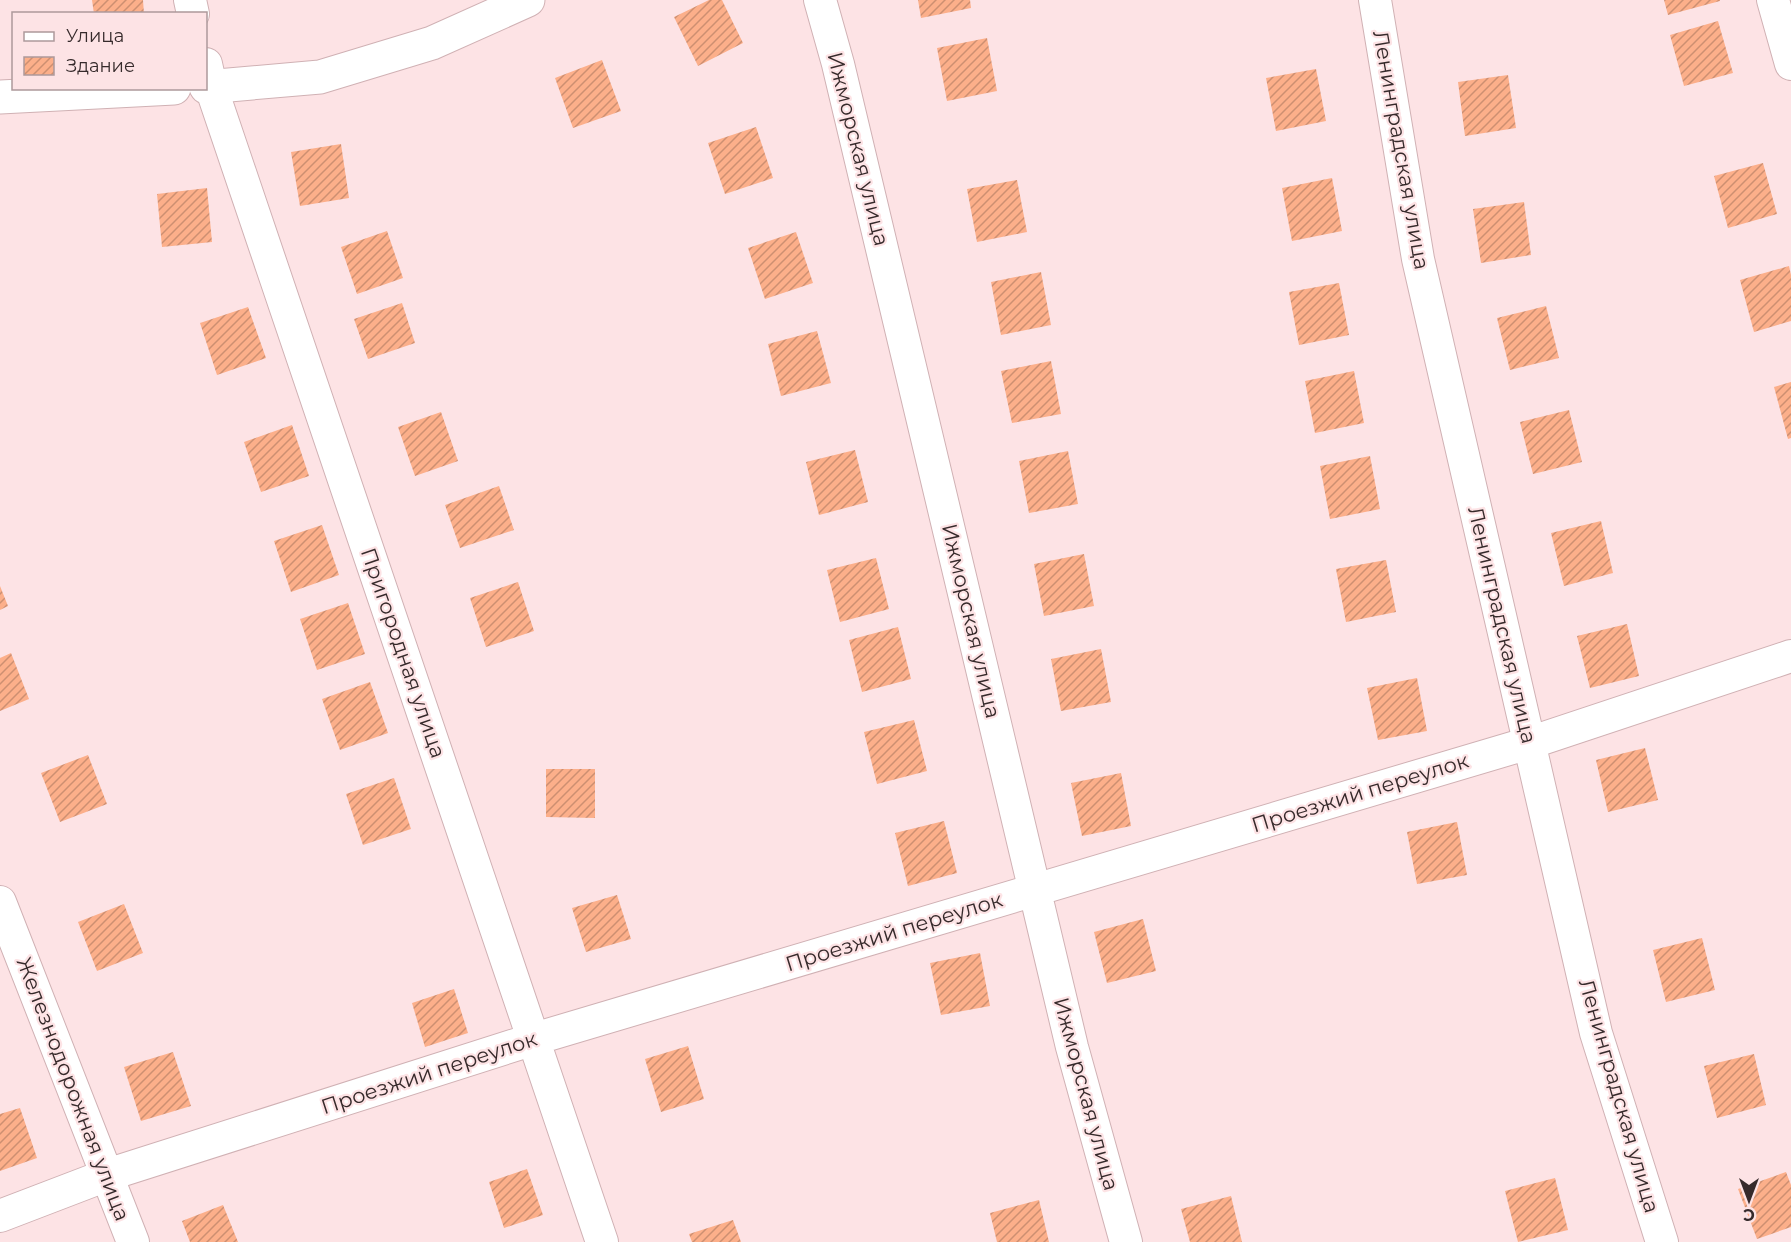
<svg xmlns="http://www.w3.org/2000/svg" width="1791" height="1242" font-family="Montserrat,sans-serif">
  <defs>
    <pattern id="building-hatch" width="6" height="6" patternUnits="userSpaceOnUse" patternTransform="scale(1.5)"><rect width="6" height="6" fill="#fcaf8a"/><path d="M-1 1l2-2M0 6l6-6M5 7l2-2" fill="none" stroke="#cd8f71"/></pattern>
  </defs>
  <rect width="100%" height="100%" fill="#fde3e5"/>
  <path fill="url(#building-hatch)" d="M92 0H143L144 14H94Z
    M709 0H722L743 43 698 66 674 17Z
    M918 0H970L971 8 921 18Z
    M1664 0H1720V1L1668 15Z
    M1718 21 1733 73 1684 86 1670 35Z
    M987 38 997 91 947 101 937 48Z
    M602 60 621 111 573 128 555 78Z
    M1316 69 1326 121 1276 131 1266 78Z
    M1508 75 1516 128 1465 136 1458 82Z
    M756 127 773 178 725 194 708 143Z
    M341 144 349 198 300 206 291 152Z
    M1763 163 1777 214 1728 228 1714 176Z
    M1332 178 1342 231 1292 241 1282 188Z
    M1017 180 1027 232 977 242 967 189Z
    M207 188 212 242 162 247 157 194Z
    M1524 202 1531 255 1481 263 1473 209Z
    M387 231 403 278 357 294 341 247Z
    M796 232 813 283 765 299 748 248Z
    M1789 266 1791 275V321L1754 332 1740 280Z
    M1041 272 1051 325 1001 335 991 282Z
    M1339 283 1349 335 1299 345 1289 292Z
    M402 303 415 343 368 359 354 319Z
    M1546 306 1559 358 1510 370 1497 318Z
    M248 307 266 358 217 375 200 323Z
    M817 331 831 383 781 396 768 344Z
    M1051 361 1061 414 1012 423 1001 371Z
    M1354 371 1364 423 1315 433 1305 381Z
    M1791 382V438L1788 439 1774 387Z
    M1569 410 1582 462 1533 474 1520 422Z
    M441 412 458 461 415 476 398 427Z
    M292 425 309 476 261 492 244 442Z
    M855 450 868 502 819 515 806 462Z
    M1068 451 1078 504 1029 513 1019 461Z
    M1370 456 1380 509 1330 519 1320 466Z
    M499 486 514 530 460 548 445 505Z
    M1601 521 1613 573 1564 586 1551 533Z
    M322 525 339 575 291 592 274 541Z
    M1084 554 1094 606 1044 616 1034 564Z
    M876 558 889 609 840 622 827 570Z
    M1386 560 1396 612 1346 622 1336 569Z
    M518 582 534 631 486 647 470 598Z
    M0 586 8 606 0 610Z
    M348 603 365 654 317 670 300 619Z
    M1627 624 1639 676 1590 688 1577 636Z
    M898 627 911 679 862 692 849 640Z
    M1101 649 1111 702 1061 711 1051 659Z
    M11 653 29 699 0 711V658Z
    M1417 678 1427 731 1378 740 1367 688Z
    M370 682 388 733 340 750 322 699Z
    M914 720 927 771 877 784 864 732Z
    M1645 748 1658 800 1608 812 1596 760Z
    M88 755 107 804 60 822 41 773Z
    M546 769H595V818L546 817Z
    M1121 773 1131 826 1082 836 1071 783Z
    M394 778 411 829 363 845 346 794Z
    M944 821 957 873 908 886 895 833Z
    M1457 822 1467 875 1417 884 1407 832Z
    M617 895 631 939 586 952 572 908Z
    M124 904 143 953 97 971 78 922Z
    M1143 919 1156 971 1107 983 1094 932Z
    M1702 938 1715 990 1666 1002 1653 950Z
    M980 953 990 1006 941 1015 930 963Z
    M454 989 468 1033 425 1047 412 1003Z
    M688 1046 704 1099 661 1112 645 1059Z
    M173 1052 191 1106 141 1121 124 1067Z
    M1754 1054 1766 1105 1717 1118 1704 1066Z
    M20 1108 37 1158 0 1171V1114Z
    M527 1169 543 1215 504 1228 489 1182Z
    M1786 1172 1791 1185V1227L1757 1239 1738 1189Z
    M1555 1178 1568 1230 1518 1242 1505 1191Z
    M1231 1196 1242 1242H1190L1181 1209Z
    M1039 1200 1049 1242H997L990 1213Z
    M223 1205 238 1242H190L182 1221Z
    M733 1220 741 1242H692L689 1234Z"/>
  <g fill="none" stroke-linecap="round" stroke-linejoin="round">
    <defs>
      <path id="street" d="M190 0 193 14
        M820 0 838 64 1072 1047 1126 1242
        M1375 0 1418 259 1596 1033 1662 1242
        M1773 0 1791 64
        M206 64 211 87 602 1242
        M0 902 133 1242
        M0 1216 107 1175 534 1039 1529 743 1791 656"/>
      <path id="secondary" d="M206 87 320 77 432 43 528 0
        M0 97 174 88"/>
    </defs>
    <use href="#street" stroke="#d0b1b4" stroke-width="34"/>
    <use href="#secondary" stroke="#d0b1b4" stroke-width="35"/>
    <use href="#street" stroke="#fff" stroke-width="32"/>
    <use href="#secondary" stroke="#fff" stroke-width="33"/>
  </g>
  <g text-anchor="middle" stroke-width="4.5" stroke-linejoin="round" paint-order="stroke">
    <g font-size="21" fill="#362a2b" stroke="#fde3e5">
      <text transform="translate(858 149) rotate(76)" y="7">Ижморская улица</text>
      <text transform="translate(1401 150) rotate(80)" y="7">Ленинградская улица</text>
      <text transform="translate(971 621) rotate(77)" y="7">Ижморская улица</text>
      <text transform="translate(1502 625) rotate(77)" y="7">Ленинградская улица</text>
      <text transform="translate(403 653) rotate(71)" y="7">Пригородная улица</text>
      <text transform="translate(1360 793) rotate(-17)" y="7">Проезжий переулок</text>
      <text transform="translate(894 932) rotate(-17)" y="7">Проезжий переулок</text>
      <text transform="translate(429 1073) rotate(-18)" y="7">Проезжий переулок</text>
      <text transform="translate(73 1089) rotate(69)" y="7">Железнодорожная улица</text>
      <text transform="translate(1086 1094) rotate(75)" y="7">Ижморская улица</text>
      <text transform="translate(1619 1096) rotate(74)" y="7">Ленинградская улица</text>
    </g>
  </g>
  <rect x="12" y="12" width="195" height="78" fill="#fde3e5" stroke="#ad999b" stroke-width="1.5"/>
  <rect x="24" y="32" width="30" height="9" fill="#ffffff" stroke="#ad999b" stroke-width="1.5"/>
  <text x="66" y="42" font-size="18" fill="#362a2b">Улица</text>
  <rect x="24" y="57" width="30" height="18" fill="url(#building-hatch)" stroke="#ad999b" stroke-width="1.5"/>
  <text x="66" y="72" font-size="18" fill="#362a2b">Здание</text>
  <g transform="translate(1749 1200) rotate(180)" stroke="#fde3e5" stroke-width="4.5" paint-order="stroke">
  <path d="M0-4.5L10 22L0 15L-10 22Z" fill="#362a2b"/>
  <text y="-9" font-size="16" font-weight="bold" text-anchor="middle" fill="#362a2b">С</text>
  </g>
</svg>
